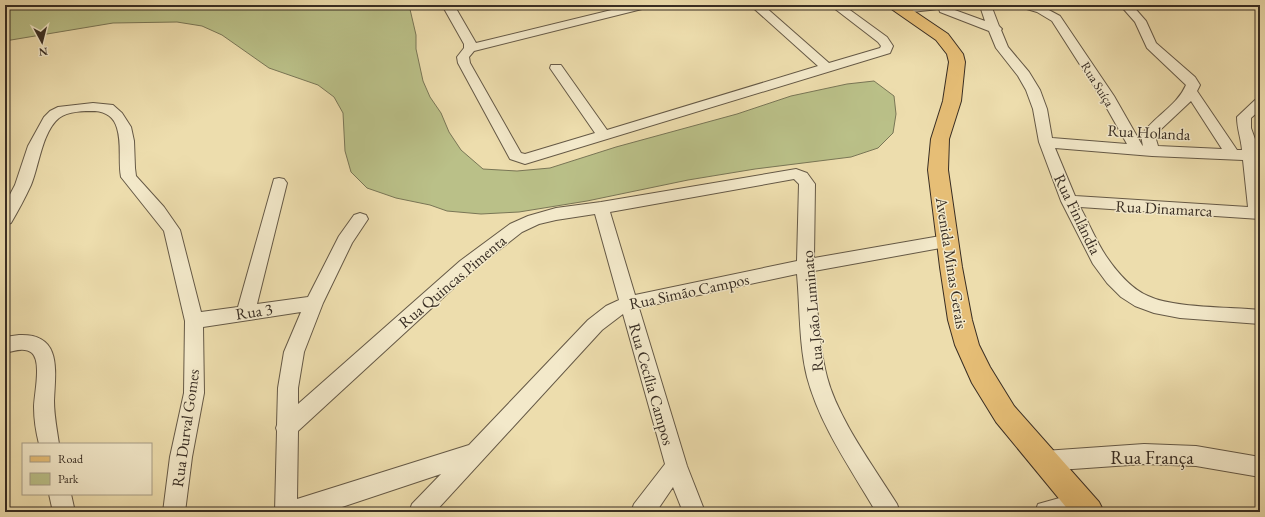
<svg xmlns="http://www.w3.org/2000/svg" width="1265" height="517" font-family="'EB Garamond',serif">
  <rect width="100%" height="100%" fill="#edddad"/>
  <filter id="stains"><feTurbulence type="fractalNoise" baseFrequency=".005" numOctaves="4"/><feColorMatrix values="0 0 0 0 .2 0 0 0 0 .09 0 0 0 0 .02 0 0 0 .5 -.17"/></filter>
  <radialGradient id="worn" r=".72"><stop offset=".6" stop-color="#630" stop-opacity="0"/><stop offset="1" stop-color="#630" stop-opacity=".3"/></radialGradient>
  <path fill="#bac088" stroke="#797656" d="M5 5H409L416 35V49L423 81 430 97 441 113 449 132 461 150 483 169 517 171 550 168 616 147 737 114 791 96 847 84 874 81 894 96 896 114 893 133 878 148 851 157 755 169 688 180 587 201 519 212 481 214 447 211 430 205 396 198 367 188 351 172 345 151 343 113 334 97 318 85 269 68 222 35 202 26 177 22 113 23 5 41Z"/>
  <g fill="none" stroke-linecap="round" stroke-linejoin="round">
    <defs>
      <path id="minor" d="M442 5H454L476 43 632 5H652L650 7 474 51 469 57 470 63 521 153 525 154 595 133 550 68 551 65H561L607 130 818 66 750 5H763L829 63 880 48 881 46 878 42 830 5H843L887 37 893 46 890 53 525 164 510 159 458 63 457 57 464 48V44Z
        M914 5H991L999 26 1002 29 1001 30 1008 47 1029 72 1040 90 1047 109 1052 138 1127 144 1100 96 1052 21 1037 12 1020 7 1018 5H1036L1045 8 1060 16 1114 96 1142 145 1143 146 1141 136C1153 117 1177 106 1186 85L1147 48 1135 22 1120 5H1132L1146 21 1156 43 1195 77 1200 85 1197 91 1237 150H1242C1241 138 1237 129 1237 117L1255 100 1260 99V110L1251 118V128L1255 139 1260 175V219L1080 207C1089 223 1096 241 1106 256 1117 272 1130 288 1148 296 1172 308 1231 307 1260 310V324L1180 318 1154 313 1135 306 1121 297 1107 283 1093 264 1061 201 1039 142 1033 109 1026 90 1018 76 996 48 989 31 940 12 939 9 902 13 898 12 896 10 898 8ZM952 9H981L985 21ZM1191 101 1222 149 1158 146 1155 136 1158 132ZM1055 148 1152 156 1243 160 1248 207 1075 196Z
        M93 103 113 105 122 113 131 127 134 141 135 168 136 176 164 207 180 230 201 312 238 307 274 179 279 178 284 179 287 183 257 304 308 297 339 236 354 215 360 213 366 215 368 219 352 243 323 303 304 352 298 388V404L460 261 510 224 528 216 556 208 601 202 796 169 807 173 815 184 814 258 946 235 952 237 954 241 952 245 946 247 814 271C818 306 818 343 827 377 838 419 874 467 897 504L900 512H876C851 469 820 426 807 377 799 345 800 307 797 274L639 308 687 466 705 512H683L673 487 656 512H631L634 504 665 464 623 314 602 330 435 512H409L412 504 441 474 327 512H275L277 431 276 428 277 425 278 388 284 352 301 312 203 327 204 393 192 457 185 512H163L170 457 184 393 185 321 164 231 121 177C118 161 122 144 117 128 114 117 106 112 95 111 84 111 68 111 59 118 42 132 39 166 31 185 25 198 18 211 11 223L5 225V204L15 185 28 146 44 117 50 111 58 107ZM794 179 799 184 797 261 635 295 610 212ZM595 214 619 300 606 306 588 320 469 445 297 499 298 431 472 271 522 232 539 224 556 220Z
        M19 335C63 333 55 372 54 401 54 415 57 430 59 444H39C36 432 34 420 34 407 34 395 42 362 32 353 25 347 13 351 5 353V337Z
        M1144 444 1196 446 1260 457V477L1196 466 1144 464 1044 471 1036 468 1033 461 1036 454 1044 451Z
        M1081 492 1089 495 1092 503 1089 511 1035 512 1038 504Z
        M49 494H71L75 512H53Z"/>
      <path id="major" d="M888 5H905L948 34 963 54 965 62 961 101 949 139 948 170 962 267 972 320 979 345 990 367 1014 406 1099 502 1104 512H1070L996 422 972 383 955 345 948 320 940 267 928 170 931 139 943 101 949 62 947 54 936 40 890 8Z"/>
    </defs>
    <use href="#minor" stroke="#655946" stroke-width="2"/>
    <use href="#major" stroke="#382d23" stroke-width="2"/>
    <use href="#minor" fill="#f3e9ca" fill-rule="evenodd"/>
    <use href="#major" fill="#e6be76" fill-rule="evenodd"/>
  </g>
  <g text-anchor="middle" stroke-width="3" stroke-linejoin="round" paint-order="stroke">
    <g font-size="13" fill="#382d23" stroke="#f3e9ca">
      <text transform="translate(1098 84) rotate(58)" y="5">Rua Suíça</text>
    </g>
    <g font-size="16" fill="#382d23" stroke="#f3e9ca">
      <text transform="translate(1149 132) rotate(3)" y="6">Rua Holanda</text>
      <text transform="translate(1164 208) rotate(3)" y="6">Rua Dinamarca</text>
      <text transform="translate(1078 214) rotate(64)" y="6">Rua Finlândia</text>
      <text transform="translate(952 263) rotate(81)" y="6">Avenida Minas Gerais</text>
      <text transform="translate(452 281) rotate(-40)" y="6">Rua Quincas Pimenta</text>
      <text transform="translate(689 291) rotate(-12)" y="6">Rua Simão Campos</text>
      <text transform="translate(254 311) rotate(-9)" y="6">Rua 3</text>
      <text transform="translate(812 311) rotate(-95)" y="6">Rua João Luminato</text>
      <text transform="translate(652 384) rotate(74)" y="6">Rua Cecília Campos</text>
      <text transform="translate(185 428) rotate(-82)" y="6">Rua Durval Gomes</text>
    </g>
    <g font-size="19" fill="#382d23" stroke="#f3e9ca">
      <text x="1152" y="464">Rua França</text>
    </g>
  </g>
  <rect width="1265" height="517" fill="none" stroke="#edddad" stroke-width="20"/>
  <rect x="6" y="6" width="1253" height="505" fill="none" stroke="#382d23" stroke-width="2"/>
  <rect x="10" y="10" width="1245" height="497" fill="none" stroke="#382d23"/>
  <rect x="22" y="443" width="130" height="52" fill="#f3e9ca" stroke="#a89e87"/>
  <rect x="30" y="456" width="20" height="6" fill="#e6be76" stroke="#a89e87"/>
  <text x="58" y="463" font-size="12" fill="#382d23">Road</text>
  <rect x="30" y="473" width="20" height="12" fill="#bac088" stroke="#a89e87"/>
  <text x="58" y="483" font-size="12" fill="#382d23">Park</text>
  <g transform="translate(42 42) rotate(173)" stroke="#f3e9ca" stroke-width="3" paint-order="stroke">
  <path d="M0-3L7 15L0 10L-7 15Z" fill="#382d23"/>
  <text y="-6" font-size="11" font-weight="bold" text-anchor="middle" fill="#382d23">N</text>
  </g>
  <rect width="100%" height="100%" filter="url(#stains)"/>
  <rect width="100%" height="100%" fill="url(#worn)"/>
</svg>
